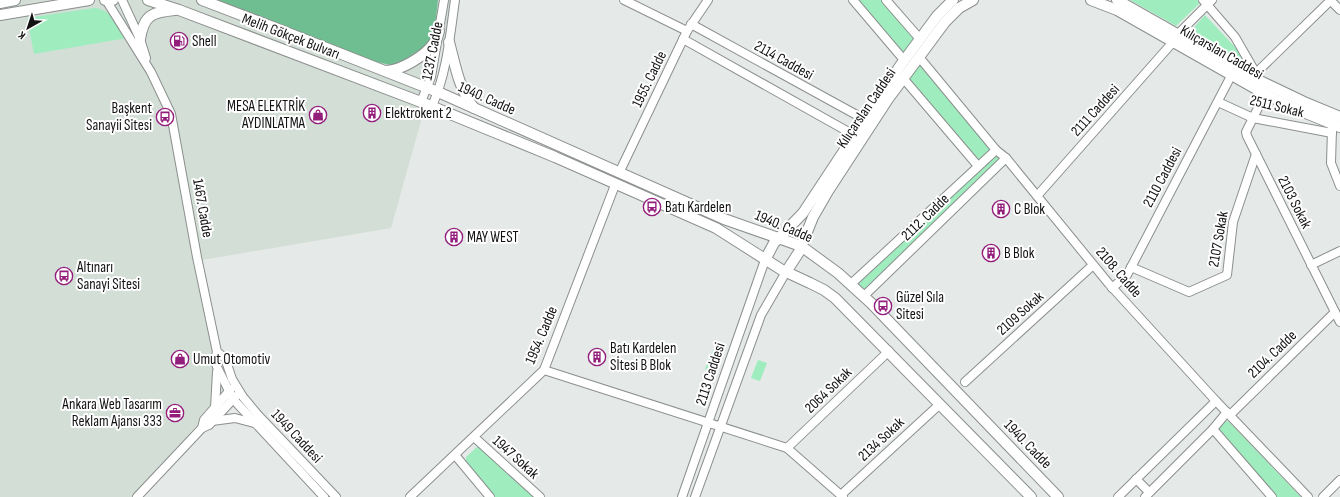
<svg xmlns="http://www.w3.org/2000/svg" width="1340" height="497" viewBox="0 0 1340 497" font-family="'Sofia Sans Condensed',sans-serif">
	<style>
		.built { fill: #d3ded7 }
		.green { fill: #9fedbf }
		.forest { fill: #6fbe91 }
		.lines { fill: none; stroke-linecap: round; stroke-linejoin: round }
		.minor-casing { stroke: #8b8f8d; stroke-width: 10 }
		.major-casing { stroke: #8b8f8d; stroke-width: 12 }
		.minor { stroke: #fff; stroke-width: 8 }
		.major { stroke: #fff; stroke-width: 10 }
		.labels { text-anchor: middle; stroke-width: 4; stroke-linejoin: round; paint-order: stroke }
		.street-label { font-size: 15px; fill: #111211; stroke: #fff }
		.poi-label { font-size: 15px; fill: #111211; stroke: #fff; text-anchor: start }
	</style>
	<rect width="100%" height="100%" fill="#e5e9e7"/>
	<polygon class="built" points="0,0 455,0 391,228 202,260 225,392 135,497 0,497"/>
	<g class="green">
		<polygon points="856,0 881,0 913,38 914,39 904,54"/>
		<polygon points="1130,0 1197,0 1200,3 1176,26"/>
		<path d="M 94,8 C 111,9 118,25 127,38 L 34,54 L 27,18 Z"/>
		<polygon points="1205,15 1236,48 1238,46 1251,68 1189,33"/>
		<polygon points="919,63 1008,161 867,296 851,281 982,156 975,161 906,80"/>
		<polygon points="713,350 721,353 714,372 705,369"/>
		<polygon points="758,360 767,363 760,381 751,378"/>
		<polygon points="1224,420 1229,422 1301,497 1277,497 1218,431 1218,425"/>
		<polygon points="478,446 537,497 495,497 466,462 466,457"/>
	</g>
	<polygon class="forest" points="207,0 438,0 434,35 429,44 395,66 372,61"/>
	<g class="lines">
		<defs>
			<g id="minor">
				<polyline points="106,0 151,72 171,114 197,257 217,352 215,359 217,367 233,399 324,497"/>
				<polyline points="122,0 140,39 146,58"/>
				<polyline points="624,0 687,31"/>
				<polyline points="853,0 904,60"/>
				<polyline points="886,0 920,39"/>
				<polyline points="1203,0 1235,37 1258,77"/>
				<polyline points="1330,0 1340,10"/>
				<polyline points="691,24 864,119"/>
				<polyline points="1178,34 1212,0"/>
				<polyline points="683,39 854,135"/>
				<polyline points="919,57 996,150 1006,158 1109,284 1216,401 1308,497"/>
				<polyline points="1256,73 1330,1"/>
				<polyline points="903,78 978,166"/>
				<polyline points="1265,94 1246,132 1247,136 1340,322"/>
				<polyline points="421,102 431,77 444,0"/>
				<polyline points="1218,102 1253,118 1332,133"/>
				<path d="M 432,106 C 447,73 450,35 455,0"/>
				<polyline points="1332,129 1331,163 1340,186"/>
				<polyline points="619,173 687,31 708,0"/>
				<polyline points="1037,196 1173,42"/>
				<polyline points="1311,265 1340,251"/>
				<polyline points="1131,267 1189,292 1227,275 1233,222 1256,154"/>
				<polyline points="851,284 996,150"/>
				<polyline points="1112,288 1127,275 1231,76"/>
				<polyline points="864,296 1006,158"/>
				<polyline points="217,352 225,358 232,379 243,397 258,415 336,497"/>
				<polyline points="544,370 787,448 843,497"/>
				<polyline points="965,382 1093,265"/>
				<polyline points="215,408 217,372"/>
				<polyline points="1230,415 1335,312"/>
				<polyline points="212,421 235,418 254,423"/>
				<polyline points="202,428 204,420 231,389"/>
				<polyline points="1213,429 1272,497"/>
				<polyline points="474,437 540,497"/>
				<polyline points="787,448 889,351"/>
				<polyline points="455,455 490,497"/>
				<polyline points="1136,479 1149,492"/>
				<polyline points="841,495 940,404"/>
				<polyline points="137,497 202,428 209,425 236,396"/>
				<polyline points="410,497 544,370 615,185"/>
				<polyline points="682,497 765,260"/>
				<polyline points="695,497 761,315 786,272"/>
				<polyline points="1118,497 1216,401"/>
				<polyline points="1145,497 1213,429 1227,412"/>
				<polyline points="1323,497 1340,480"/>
			</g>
			<g id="major">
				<polyline points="105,0 113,0"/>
				<polyline points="148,0 179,10 421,102 555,157 716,228 782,270 810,283 824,290 835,298 1031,497"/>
				<polyline points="202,0 273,27 438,92 724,219 801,246 838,273 871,303 1058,497"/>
				<polyline points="1091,0 1117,10 1265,94 1296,109 1340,127"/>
				<polyline points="1117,0 1260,81 1304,102 1340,117"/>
				<polyline points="0,3 15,0"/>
				<polyline points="0,15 89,0"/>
				<path d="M 140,39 C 144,14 153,12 175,10"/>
				<path d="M 449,42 C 455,64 459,90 474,108"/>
				<path d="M 386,71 C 402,70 425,56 434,43 C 437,40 438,35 439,31"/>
				<polyline points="765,260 774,243 803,213 900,66 937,16 953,0"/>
				<polyline points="786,272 799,252 813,217 828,191 888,99 945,22 959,8 973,0"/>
			</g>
		</defs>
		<use href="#minor" class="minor-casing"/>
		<use href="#major" class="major-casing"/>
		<use href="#minor" class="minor"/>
		<use href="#major" class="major"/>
	</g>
	<defs>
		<symbol id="fuel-ring" viewBox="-11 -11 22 22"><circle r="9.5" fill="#fff" stroke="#931d7b" stroke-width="1.5"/><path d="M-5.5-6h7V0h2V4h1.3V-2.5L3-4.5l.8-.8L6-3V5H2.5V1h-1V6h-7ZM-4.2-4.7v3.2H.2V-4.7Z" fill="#931d7b"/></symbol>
		<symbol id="building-ring" viewBox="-11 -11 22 22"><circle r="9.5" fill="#fff" stroke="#931d7b" stroke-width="1.5"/><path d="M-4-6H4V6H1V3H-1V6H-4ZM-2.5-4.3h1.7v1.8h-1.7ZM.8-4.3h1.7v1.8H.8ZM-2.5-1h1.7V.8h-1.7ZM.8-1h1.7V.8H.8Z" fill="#931d7b"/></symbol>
		<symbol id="shop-ring" viewBox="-11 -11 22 22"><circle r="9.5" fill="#fff" stroke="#931d7b" stroke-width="1.5"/><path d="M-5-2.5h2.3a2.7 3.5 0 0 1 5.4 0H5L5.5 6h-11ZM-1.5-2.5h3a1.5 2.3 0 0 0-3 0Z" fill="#931d7b"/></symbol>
		<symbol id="bus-ring" viewBox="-11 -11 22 22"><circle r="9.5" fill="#fff" stroke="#931d7b" stroke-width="1.5"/><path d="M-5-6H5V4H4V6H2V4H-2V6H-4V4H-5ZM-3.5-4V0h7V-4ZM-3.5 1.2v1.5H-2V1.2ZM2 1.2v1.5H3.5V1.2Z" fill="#931d7b"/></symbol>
		<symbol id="office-ring" viewBox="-11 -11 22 22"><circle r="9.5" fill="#fff" stroke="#931d7b" stroke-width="1.5"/><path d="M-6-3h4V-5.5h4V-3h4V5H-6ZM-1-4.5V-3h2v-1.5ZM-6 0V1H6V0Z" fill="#931d7b"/></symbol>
	</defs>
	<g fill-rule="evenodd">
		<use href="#fuel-ring" x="169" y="31" width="20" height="20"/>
		<use href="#building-ring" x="362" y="103" width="20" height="20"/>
		<use href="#shop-ring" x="308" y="105" width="20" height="20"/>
		<use href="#bus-ring" x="155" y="107" width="20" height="20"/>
		<use href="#bus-ring" x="642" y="197" width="20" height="20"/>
		<use href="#building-ring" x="991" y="199" width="20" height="20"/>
		<use href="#building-ring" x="444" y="227" width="20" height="20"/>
		<use href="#building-ring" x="981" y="243" width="20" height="20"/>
		<use href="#bus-ring" x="54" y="266" width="20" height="20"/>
		<use href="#bus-ring" x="873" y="296" width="20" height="20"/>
		<use href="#building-ring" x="587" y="347" width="20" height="20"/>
		<use href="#shop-ring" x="170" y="349" width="20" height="20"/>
		<use href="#office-ring" x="165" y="403" width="20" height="20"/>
	</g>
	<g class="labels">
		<g class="street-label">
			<text transform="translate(291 36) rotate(21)" y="5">Melih Gökçek Bulvarı</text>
			<text transform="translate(432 51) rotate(-79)" y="5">1237. Cadde</text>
			<text transform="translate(1222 52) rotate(30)" y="5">Kılıçarslan Caddesi</text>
			<text transform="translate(784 60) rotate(29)" y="5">2114 Caddesi</text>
			<text transform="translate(649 79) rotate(-64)" y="5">1955. Cadde</text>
			<text transform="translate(487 98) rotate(24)" y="5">1940. Cadde</text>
			<text transform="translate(1277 106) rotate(14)" y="5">2511 Sokak</text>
			<text transform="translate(866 108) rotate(-56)" y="5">Kılıçarslan Caddesi</text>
			<text transform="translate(1095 110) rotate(-48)" y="5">2111 Caddesi</text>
			<text transform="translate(1162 177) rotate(-62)" y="5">2110 Caddesi</text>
			<text transform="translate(1295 202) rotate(63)" y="5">2103 Sokak</text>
			<text transform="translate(203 208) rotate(80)" y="5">1467. Cadde</text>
			<text transform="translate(925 217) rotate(-44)" y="5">2112. Cadde</text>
			<text transform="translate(784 226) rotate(23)" y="5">1940. Cadde</text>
			<text transform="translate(1218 239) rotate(-80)" y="5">2107 Sokak</text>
			<text transform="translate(1119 272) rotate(49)" y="5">2108. Cadde</text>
			<text transform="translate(1020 313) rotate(-42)" y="5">2109 Sokak</text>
			<text transform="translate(541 335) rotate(-67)" y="5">1954. Cadde</text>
			<text transform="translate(1272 354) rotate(-44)" y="5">2104. Cadde</text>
			<text transform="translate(710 374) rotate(-72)" y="5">2113 Caddesi</text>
			<text transform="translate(828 390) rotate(-44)" y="5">2064 Sokak</text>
			<text transform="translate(297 436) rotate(47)" y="5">1949 Caddesi</text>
			<text transform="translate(881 439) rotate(-43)" y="5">2134 Sokak</text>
			<text transform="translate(1028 444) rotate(46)" y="5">1940. Cadde</text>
			<text transform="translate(516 457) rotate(42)" y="5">1947 Sokak</text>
		</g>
		<g class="poi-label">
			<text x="192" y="46">Shell</text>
			<text x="305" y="111" text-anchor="end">MESA ELEKTRİK<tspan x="305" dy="17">AYDINLATMA</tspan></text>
			<text x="152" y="113" text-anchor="end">Başkent<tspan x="152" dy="17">Sanayii Sitesi</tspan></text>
			<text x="385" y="118">Elektrokent 2</text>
			<text x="665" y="212">Batı Kardelen</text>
			<text x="1014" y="214">C Blok</text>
			<text x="467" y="242">MAY WEST</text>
			<text x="1004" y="258">B Blok</text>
			<text x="77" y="272">Altınarı<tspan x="77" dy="17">Sanayi Sitesi</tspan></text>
			<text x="896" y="302">Güzel Sıla<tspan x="896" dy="17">Sitesi</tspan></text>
			<text x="610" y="353">Batı Kardelen<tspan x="610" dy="17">Sİtesi B Blok</tspan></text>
			<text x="193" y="364">Umut Otomotiv</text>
			<text x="162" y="409" text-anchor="end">Ankara Web Tasarım<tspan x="162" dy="17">Reklam Ajansı 333</tspan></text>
		</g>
	</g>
	<g transform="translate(28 28) rotate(219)" stroke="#ffffff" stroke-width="3" paint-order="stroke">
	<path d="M0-3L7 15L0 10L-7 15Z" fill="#111211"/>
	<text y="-6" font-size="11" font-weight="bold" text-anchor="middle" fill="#111211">K</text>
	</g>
</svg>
